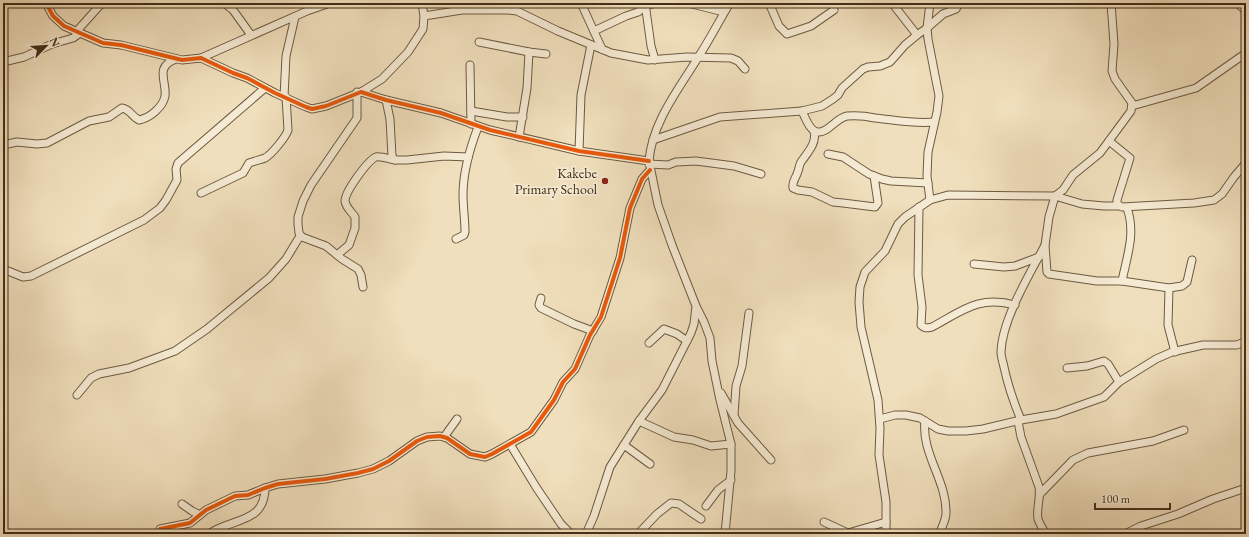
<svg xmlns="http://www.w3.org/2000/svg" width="1249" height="537" viewBox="0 0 1249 537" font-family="'EB Garamond',serif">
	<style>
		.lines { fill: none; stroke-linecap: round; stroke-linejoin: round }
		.minor-casing { stroke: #6d5a41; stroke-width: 9 }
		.minor { stroke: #f5ead3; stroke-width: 7 }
		.cycleway-casing { stroke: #f5ead3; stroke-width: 6 }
		.cycleway { stroke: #e8590c; stroke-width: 4 }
		.poi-dot { fill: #8f2418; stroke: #f5ead3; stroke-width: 1.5 }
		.labels { text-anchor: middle; stroke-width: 3.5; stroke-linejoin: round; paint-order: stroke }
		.poi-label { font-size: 14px; fill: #412e18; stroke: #f5ead3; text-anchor: end }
	</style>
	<rect width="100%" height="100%" fill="#f0dfbc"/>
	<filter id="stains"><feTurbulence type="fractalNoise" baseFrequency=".005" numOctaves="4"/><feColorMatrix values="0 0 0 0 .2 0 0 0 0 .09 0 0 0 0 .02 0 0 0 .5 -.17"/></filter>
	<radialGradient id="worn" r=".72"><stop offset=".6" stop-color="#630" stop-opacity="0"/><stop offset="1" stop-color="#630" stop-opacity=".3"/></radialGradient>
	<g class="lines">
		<defs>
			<g id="minor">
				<polyline points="46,3 53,16 64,26 103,43 121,45 182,60 201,58 233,73 247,78 275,93 306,107 312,109 326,106 361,92 386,100 441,113 490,130 579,151 649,161"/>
				<polyline points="224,3 233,10 251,35"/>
				<polyline points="581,3 602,49"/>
				<polyline points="645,3 651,46 655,60"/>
				<polyline points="688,3 724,12"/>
				<polyline points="769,3 779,26 787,34 811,26 834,10"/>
				<polyline points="892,3 917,35"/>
				<polyline points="1237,3 1246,11"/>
				<polyline points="424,16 462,10 508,10 517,11 558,31 611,53 648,60 687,57 731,58 738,61 745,69"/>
				<polyline points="594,31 626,16 638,12 645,6 656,3"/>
				<polyline points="76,32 102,3"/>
				<polyline points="479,42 529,52 546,54"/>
				<polyline points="201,58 307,11 330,3"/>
				<polyline points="3,62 24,57 52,44 73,38 80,33"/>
				<polyline points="470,65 471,124"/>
				<polyline points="357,92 357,118 311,185 303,201 298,217 298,224 299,233 302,237 326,246 342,259 358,269 361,275 363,287"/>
				<polyline points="361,92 382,79 408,52 423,29 424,16 422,3"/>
				<polyline points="284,97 286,56 295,17"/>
				<polyline points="386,100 390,119 392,156 395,160 407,160 444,156 468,157"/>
				<polyline points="1132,106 1196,88 1246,53"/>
				<polyline points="471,111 507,117 523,117"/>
				<path d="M 802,111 C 805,117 810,132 818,132 C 828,133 836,118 847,116 C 857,115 866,116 875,118 C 895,120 914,124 934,122"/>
				<path d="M 814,131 C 817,143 808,152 801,162 C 799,165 799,170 797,174 C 795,179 792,182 793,188 L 798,190 L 812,192 L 833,202 L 843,203 L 875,207 L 878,203 L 874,176"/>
				<polyline points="519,137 527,88 529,52"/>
				<polyline points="653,140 720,117 802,111 822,106 833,99 838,95 842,88 863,69 868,67 880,66 890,62 905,45 917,35 927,28 943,14 956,9 959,3"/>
				<polyline points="1109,141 1130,158 1117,200 1117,204 1122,207 1194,203 1214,200 1222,194 1234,177 1246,163"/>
				<path d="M 3,145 L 17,142 L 37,144 L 47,143 L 89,121 L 109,117 L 122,108 C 130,109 132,117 139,120 C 150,118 163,107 165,96 C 167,81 154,67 176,59"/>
				<polyline points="579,151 581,95 591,45"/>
				<polyline points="828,154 843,157 869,174 882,179 891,181 928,183"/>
				<polyline points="649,164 668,165 676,162 696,161 734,166 761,174"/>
				<path d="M 201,193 L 243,173 L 249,163 C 254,161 260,160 265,158 C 271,155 286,137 288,130 L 286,97"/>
				<polyline points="1055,196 1049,217 1045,245 1047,272 1049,274 1097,281 1122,281 1169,288 1182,286 1187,282 1192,260"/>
				<polyline points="1055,196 1063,190 1073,175 1100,153 1131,111 1132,103 1115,79 1112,71 1114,44 1111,3"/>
				<polyline points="930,200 927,176 928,152 937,112 939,96 928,39 927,28 930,3"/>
				<path d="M 919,207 L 918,275 L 922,307 L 921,325 C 925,329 927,328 932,327 C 962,311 979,295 1015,305"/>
				<path d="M 456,239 L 464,235 L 465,232 C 465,220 463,207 463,195 C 463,172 470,148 478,127"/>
				<path d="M 337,255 L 349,245 L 355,228 L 355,217 C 351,211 346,208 345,201 C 345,192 367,161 376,157 C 381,156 389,159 395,160"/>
				<polyline points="974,264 1004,267 1015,266 1039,257"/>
				<polyline points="3,269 23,277 31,276 144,220 160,208 166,200 177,180 176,169 178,163 265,88"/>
				<path d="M 1122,281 C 1127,256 1136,233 1127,208"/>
				<polyline points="1169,288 1168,325 1175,352"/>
				<polyline points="541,298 539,305 541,308 574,324 593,331"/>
				<polyline points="697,308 704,322 710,338 712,361 720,400 731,444 731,471 725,534"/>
				<polyline points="649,343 664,329 677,334 687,341"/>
				<polyline points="1067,368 1087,366 1104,361 1108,364 1119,382"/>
				<polyline points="721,393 738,423 771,460"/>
				<polyline points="77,395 91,378 99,374 129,368 175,351 207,329 269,278 286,259 300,236"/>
				<polyline points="734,415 736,386 742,366 749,313"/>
				<polyline points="880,419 895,415 906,415 920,418 938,429 948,431 966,431 983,429 1021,420 1056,414 1104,397 1119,382 1156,359 1172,352 1203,345 1237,345 1246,341"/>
				<path d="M 1021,420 C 1014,403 1008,386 1004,367 C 1003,362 1001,357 1001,352 C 1002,319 1030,274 1045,245"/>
				<polyline points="639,421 674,437 693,440 711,446 731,444"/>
				<path d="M 925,421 C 921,453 947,481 946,513 C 946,521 941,527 940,534"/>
				<path d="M 1018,421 L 1021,437 L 1039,487 C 1041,498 1036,509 1038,519 C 1040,525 1043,529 1046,534"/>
				<polyline points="444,437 457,419"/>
				<polyline points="510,444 536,487 561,524 571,534"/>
				<polyline points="624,445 650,464"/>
				<polyline points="1040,494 1073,460 1088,453 1153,441 1184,430"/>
				<polyline points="182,504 192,511 200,515"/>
				<polyline points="706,506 718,490 731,480"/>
				<polyline points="824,522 848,533 886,522"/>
				<polyline points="160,529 190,523 206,510 235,496 248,495 265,488 278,484 325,479 358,473 373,469 389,461 417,441 427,437 440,436 447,438 470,454 485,457 492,454 531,432 554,400 563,382 575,369 590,335 601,317 620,258 630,208 642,179 650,170"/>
				<path d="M 209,534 C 231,518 265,524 265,488"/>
				<path d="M 586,534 L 594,516 L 610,467 L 639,421 L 662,390 L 691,333 L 694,324 L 696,306 L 672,245 L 658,205 L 649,161 C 652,122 679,89 699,56 C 710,39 719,21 730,3"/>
				<polyline points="638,534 657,514 671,503 679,504 701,519"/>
				<polyline points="886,534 886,502 879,455 880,428 878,400 861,327 859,302 860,287 865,272 885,251 898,224 905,217 930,200 948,195 1055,196 1082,204 1104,206 1119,206"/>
				<polyline points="1125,534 1141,526 1178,514 1213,499 1246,488"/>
			</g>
		</defs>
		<use href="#minor" class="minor-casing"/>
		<use href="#minor" class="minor"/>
		<defs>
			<g id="cycleway">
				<polyline points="46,3 53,16 64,26 103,43 121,45 182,60 201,58 233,73 247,78 275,93 306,107 312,109 326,106 361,92 386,100 441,113 490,130 579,151 649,161"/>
				<polyline points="160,529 190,523 206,510 235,496 248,495 265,488 278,484 325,479 358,473 373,469 389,461 417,441 427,437 440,436 447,438 470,454 485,457 492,454 531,432 554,400 563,382 575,369 590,335 601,317 620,258 630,208 642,179 650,170"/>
			</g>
		</defs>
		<use href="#cycleway" class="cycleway-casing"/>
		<use href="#cycleway" class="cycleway"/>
	</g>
	<circle class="poi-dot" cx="605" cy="181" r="4"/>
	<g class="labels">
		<g class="poi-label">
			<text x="597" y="178">Kakebe<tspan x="597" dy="16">Primary School</tspan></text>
		</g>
	</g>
	<rect width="1249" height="537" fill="none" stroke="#f0dfbc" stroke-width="16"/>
	<rect x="4" y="4" width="1241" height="529" fill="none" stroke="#412e18" stroke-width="2"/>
	<rect x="8" y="8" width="1233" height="521" fill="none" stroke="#412e18"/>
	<g transform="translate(46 46) rotate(65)" stroke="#f5ead3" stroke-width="3" paint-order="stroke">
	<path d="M0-3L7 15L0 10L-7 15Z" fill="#412e18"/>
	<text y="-6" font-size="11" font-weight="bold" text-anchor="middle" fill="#412e18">N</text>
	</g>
	<path d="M1095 503v6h75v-6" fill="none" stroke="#412e18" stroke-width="2"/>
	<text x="1101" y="503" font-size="12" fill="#412e18" stroke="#f5ead3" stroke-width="3" paint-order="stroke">100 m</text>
	<rect width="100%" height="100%" filter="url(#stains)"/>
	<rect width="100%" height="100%" fill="url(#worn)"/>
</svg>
